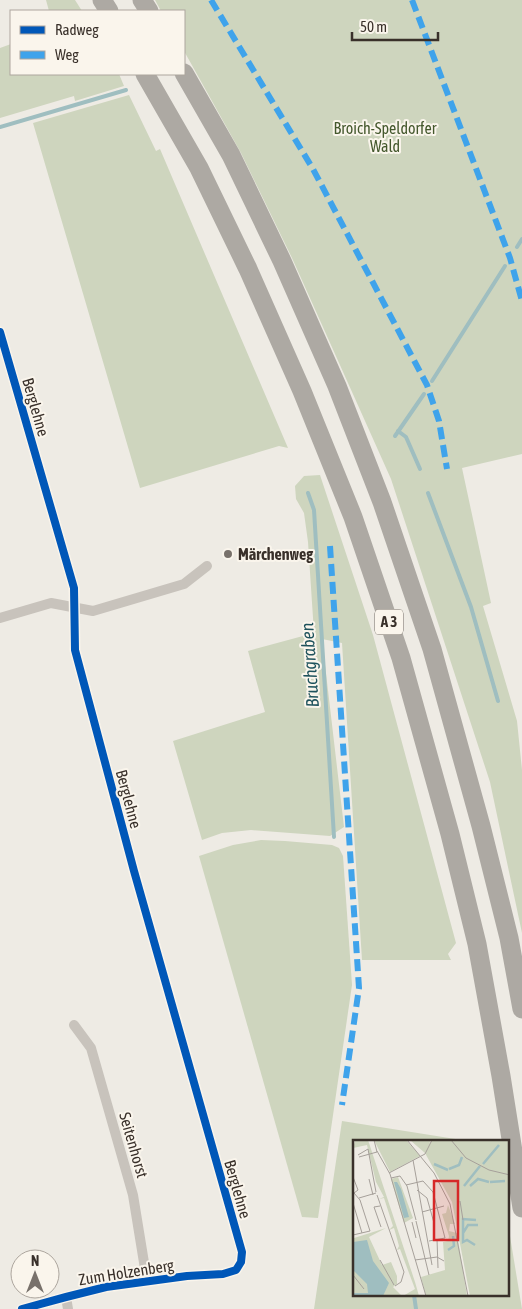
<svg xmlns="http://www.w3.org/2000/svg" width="522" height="1309" viewBox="0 0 522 1309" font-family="'Asap Condensed',sans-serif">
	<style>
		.green { fill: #ced5be }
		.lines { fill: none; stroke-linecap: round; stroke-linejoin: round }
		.stream { stroke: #9fbec0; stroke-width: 4 }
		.street { stroke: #c8c3bc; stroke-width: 10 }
		.highway { stroke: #ada9a3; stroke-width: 19 }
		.quiet { stroke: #3fa3eb; stroke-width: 6; stroke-dasharray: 12 6; stroke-linecap: butt }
		.cycleway-casing { stroke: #faf5ec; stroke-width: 11 }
		.cycleway { stroke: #0057b8; stroke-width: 8 }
		.poi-dot { fill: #78716b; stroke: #faf5ec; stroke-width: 2 }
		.labels { text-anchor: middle; stroke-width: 4; stroke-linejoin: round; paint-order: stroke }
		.shield { fill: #faf5ec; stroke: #736b64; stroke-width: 1 }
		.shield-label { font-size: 15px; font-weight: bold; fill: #39302a }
		.park-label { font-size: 16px; fill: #44582d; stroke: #faf5ec }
		.street-label { font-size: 16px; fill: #39302a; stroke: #faf5ec }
		.poi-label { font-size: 16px; font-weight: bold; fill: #39302a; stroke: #faf5ec; text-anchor: start }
		.water-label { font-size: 18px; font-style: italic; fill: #1e525c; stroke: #faf5ec }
		.inset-river { fill: none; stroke: #9fbec0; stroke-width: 2.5 }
		.inset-road { fill: none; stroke: #a6a09a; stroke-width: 1 }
		.view { fill: #d62828; fill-opacity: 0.15; stroke: #d62828; stroke-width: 2.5 }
		.inset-edge { fill: none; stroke: #39302a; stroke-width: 2.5 }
	</style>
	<rect width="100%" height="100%" fill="#eeebe4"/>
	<g class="green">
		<polygon points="46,0 75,0 82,11 49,11"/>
		<polygon points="155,0 522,0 522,454 462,468 491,603 483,606 517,721 522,770 522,933 490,782 391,479 292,258 241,153 184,51 184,11 161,11"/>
		<polygon points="11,44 11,74 119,74 124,86 75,101 74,96 0,118 0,48"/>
		<polygon points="129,95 156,151 160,149 288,448 279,446 140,488 33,123"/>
		<polygon points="320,475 373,635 456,943 448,954 451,960 362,960 342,643 322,639 344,827 330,836 251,830 222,833 202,840 173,741 265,712 248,651 314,633 308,542 304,513 296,499 295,486 304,476"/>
		<polygon points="261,840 285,841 332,845 339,848 343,856 352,985 318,1218 302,1217 199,856 233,845"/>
		<polygon points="342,1121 468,1141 354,1142 354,1295 508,1295 508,1224 522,1309 314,1309"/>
	</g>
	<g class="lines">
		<g class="stream">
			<polyline points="0,127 126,90"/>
			<polyline points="517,247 522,239"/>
			<polyline points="432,381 505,266"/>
			<polyline points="398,431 406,437 420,469"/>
			<polyline points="395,436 424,394"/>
			<polyline points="308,493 314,510 334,837"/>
			<polyline points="428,493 471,607 498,701"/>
			<polyline points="414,1295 416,1309"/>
		</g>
		<g class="street">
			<polyline points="0,332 74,588 75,650 134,871 242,1252 241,1262 236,1270 223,1274 187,1276 106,1287 66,1297 22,1309"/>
			<polyline points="0,618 51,603 93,611 184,584 207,566"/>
			<polyline points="74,1025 91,1048 133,1195 147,1281"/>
			<polyline points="66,1297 68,1309"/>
		</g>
		<g class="highway">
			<polyline points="102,0 109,11"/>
			<polyline points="142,0 149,11"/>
			<polyline points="184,73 231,155 282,261 337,386 382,502 432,649 481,826 509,938 522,1009"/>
			<polyline points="145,74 199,168 248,269 302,391 353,517 401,658 450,834 477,944 501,1076 522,1208"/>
		</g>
		<g class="quiet">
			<polyline points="211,0 313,169 427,385 439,421 447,469"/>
			<polyline points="412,0 510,258 522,301"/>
			<polyline points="330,546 359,988 342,1105"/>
		</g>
		<defs>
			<polyline id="cycleway" points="0,332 74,588 75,650 134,871 242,1252 241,1262 236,1270 223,1274 187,1276 106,1287 66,1297 22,1309"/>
		</defs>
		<use href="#cycleway" class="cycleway-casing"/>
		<use href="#cycleway" class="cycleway"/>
	</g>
	<circle class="poi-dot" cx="228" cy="554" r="5"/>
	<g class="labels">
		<rect class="shield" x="375" y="609.5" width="28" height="25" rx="4"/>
		<g class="shield-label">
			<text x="389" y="627">A 3</text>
		</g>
		<g class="park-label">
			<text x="385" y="134">Broich-Speldorfer<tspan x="385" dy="18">Wald</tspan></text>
		</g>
		<g class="street-label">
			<text transform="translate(36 407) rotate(74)" y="6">Berglehne</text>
			<text transform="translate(129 799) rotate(75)" y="6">Berglehne</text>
			<text transform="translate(134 1145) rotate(74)" y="6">Seitenhorst</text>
			<text transform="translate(238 1189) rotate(74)" y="6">Berglehne</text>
			<text transform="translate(126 1272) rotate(-9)" y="6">Zum Holzenberg</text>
		</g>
		<g class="poi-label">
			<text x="238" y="560">Märchenweg</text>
		</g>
		<g class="water-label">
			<text transform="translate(310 665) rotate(-94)" y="6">Bruchgraben</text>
		</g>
	</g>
	<g transform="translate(353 1140)">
		<rect width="156" height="156" fill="#eeebe4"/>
		<path d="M 15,0 L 62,142 L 66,156 L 50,156 L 62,149 L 47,109 L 44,110 L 46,106 L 41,88 L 36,90 L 40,86 L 31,58 L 26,59 L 31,57 L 23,42 L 14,5 L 0,8 L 2,1 ZM 21,0 L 53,0 L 67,16 L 37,32 ZM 57,0 L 78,0 L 76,4 L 79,0 L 156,0 L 156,156 L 117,156 L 99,62 L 72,13 ZM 45,37 L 60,78 L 51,83 L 38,39 ZM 95,65 L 102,84 L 97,84 L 96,91 L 104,93 L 114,156 L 73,156 L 68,137 L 92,130 L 90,102 L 95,101 L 96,96 L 89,74 L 93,73 ZM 33,88 L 16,97 L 29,125 L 38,122 L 44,136 L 44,144 L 40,147 L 49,156 L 0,156 L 1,98 Z" fill="#ced5be"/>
		<path d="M 41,42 L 44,42 L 48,49 L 56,77 L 51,78 ZM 14,100 L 20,121 L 36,143 L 30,156 L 0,156 L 0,153 L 15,153 L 14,144 L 0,130 L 0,102 Z" fill="#9fbec0"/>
		<path class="inset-river" d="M 81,24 L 95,30M 130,24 L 146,5M 96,29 L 106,25 L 109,17M 137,42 L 152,41M 111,46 L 127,26M 117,46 L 125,39 L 136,42M 110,93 L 115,85 L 125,85M 122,105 L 114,100 L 110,102 L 110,79 L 123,80M 95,110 L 101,106 L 100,96"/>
		<path class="inset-road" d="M 54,0 L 81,33 L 97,64 L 115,156M 98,0 L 113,18 L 136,30 L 157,35M 24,11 L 37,34 L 73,156M 5,15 L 15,9 L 23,52M 6,17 L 24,12 L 21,0M 60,20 L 79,125M 36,33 L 72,14 L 79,0M 0,37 L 5,50 L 1,53M 38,38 L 47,36 L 54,46 L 63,80M 16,39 L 20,55M 53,45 L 70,41 L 80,52 L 92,98 L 76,101M 64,50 L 74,58 L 81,83M 24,55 L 51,132 L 48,142 L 42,146M 6,58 L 23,53M 107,61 L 110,80M 0,63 L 9,93M 27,66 L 21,67 L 28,87M 69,72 L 91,66M 63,81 L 76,135M 59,82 L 63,98M 0,95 L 17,91 L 7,60 L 1,53M 84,99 L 85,128M 27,120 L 41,145M 62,120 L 84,117 L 91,121M 0,135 L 11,149"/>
		<path class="view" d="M 81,41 L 105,41 L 105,100 L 81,100 Z"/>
		<rect width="156" height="156" class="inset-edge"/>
	</g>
	<rect x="10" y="10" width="175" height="65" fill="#faf5ec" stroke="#ada69e"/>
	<rect x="20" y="26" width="25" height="8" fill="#0057b8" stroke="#ada69e"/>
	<text x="55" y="35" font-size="15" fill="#39302a">Radweg</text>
	<rect x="20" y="51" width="25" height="8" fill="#3fa3eb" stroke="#ada69e"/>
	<text x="55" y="60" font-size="15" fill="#39302a">Weg</text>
	<g transform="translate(35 1274)"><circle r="24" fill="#faf5ec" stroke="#ada69e"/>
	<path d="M0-4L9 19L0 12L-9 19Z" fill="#78716b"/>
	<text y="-8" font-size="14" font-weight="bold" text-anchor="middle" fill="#39302a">N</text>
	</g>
	<path d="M352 32v8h86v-8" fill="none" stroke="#39302a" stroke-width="2.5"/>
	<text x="360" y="32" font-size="15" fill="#39302a" stroke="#faf5ec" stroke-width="4" paint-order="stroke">50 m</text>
</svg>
